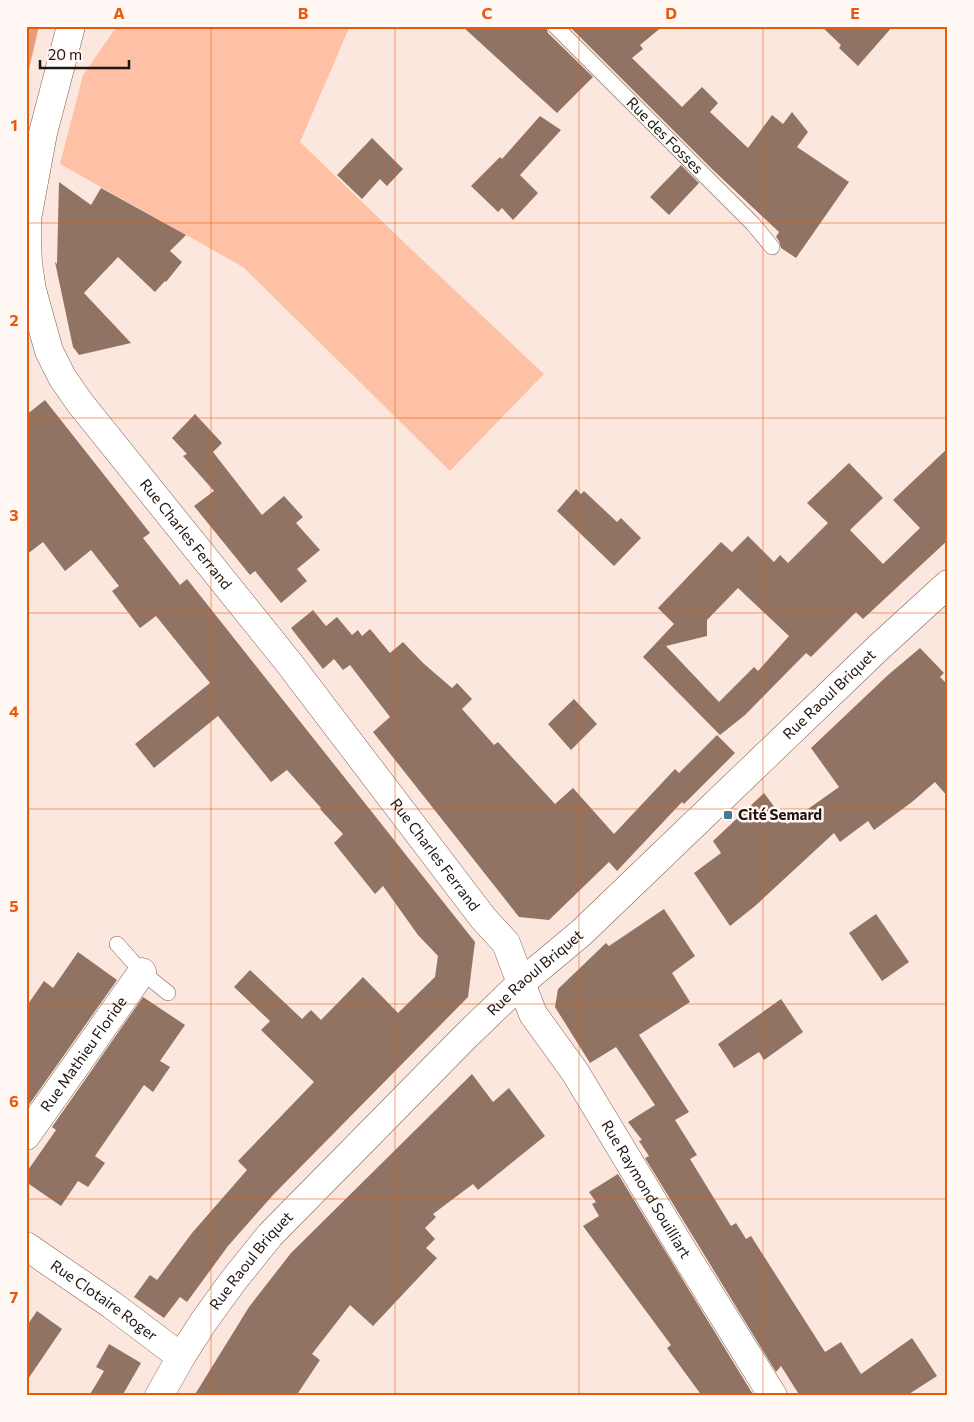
<svg xmlns="http://www.w3.org/2000/svg" width="974" height="1422" viewBox="0 0 974 1422" font-family="Commissioner,sans-serif">
	<style>
		.green { fill: #fec1a5 }
		.forest { fill: #e99e79 }
		.building { fill: #917364; fill-rule: evenodd }
		.lines { fill: none; stroke-linecap: round; stroke-linejoin: round }
		.service-casing { stroke: #7f6154; stroke-width: 16 }
		.minor-casing { stroke: #7f6154; stroke-width: 29 }
		.tertiary-casing { stroke: #7f6154; stroke-width: 29 }
		.service { stroke: #fff; stroke-width: 15 }
		.minor { stroke: #fff; stroke-width: 28 }
		.tertiary { stroke: #fff; stroke-width: 28 }
		.grid { fill: none; stroke: #e8590c; stroke-width: 1; stroke-opacity: 0.55 }
		.poi-dot { fill: #407c94; stroke: #fff8f4; stroke-width: 2 }
		.labels { text-anchor: middle; stroke-width: 5; stroke-linejoin: round; paint-order: stroke }
		.street-label { font-size: 15px; fill: #20150f; stroke: #fff8f4 }
		.poi-label { font-size: 15px; font-weight: bold; fill: #20150f; stroke: #fff8f4; text-anchor: start }
		.neatline { fill: none; stroke: #e8590c; stroke-width: 2 }
		.grid-label { font-size: 16px; text-anchor: middle; font-weight: bold; fill: #e8590c }
	</style>
	<rect width="100%" height="100%" fill="#fce7de"/>
	<polygon class="green" points="117,26 350,26 300,142 413,251 544,374 450,471 243,267 60,164 83,75"/>
	<polygon class="forest" points="26,26 39,26 26,82"/>
	<g class="building">
		<polygon points="462,26 546,26 548,33 593,77 557,113"/>
		<polygon points="569,26 663,26 640,45 643,49 632,58 682,107 702,87 718,103 710,112 748,148 772,115 783,124 792,112 808,132 797,147 849,182 796,258 781,248 779,241 776,237 779,232 712,169"/>
		<polygon points="821,26 893,26 858,66 839,48 841,45"/>
		<polygon points="540,116 561,130 520,175 538,193 513,220 502,208 498,212 471,186 500,157 502,159"/>
		<polygon points="372,138 403,169 387,186 380,179 362,199 337,175"/>
		<polygon points="681,165 699,183 669,215 650,197"/>
		<polygon points="59,182 91,205 101,188 186,235 170,251 182,262 166,282 165,281 155,292 118,257 84,293 131,343 79,355 73,347 55,262 57,264"/>
		<polygon points="45,400 150,533 143,538 180,585 187,579 475,942 468,997 273,1195 228,1246 187,1302 180,1297 164,1318 134,1297 150,1275 157,1280 192,1233 247,1170 238,1161 314,1082 261,1030 270,1021 234,987 250,970 302,1019 311,1010 321,1020 363,977 398,1013 435,977 438,956 418,935 383,886 375,894 334,843 343,834 320,809 321,808 287,770 271,782 218,716 154,768 135,744 210,683 156,616 140,628 112,591 119,586 91,550 65,571 43,542 26,555 26,415"/>
		<polygon points="195,414 222,443 213,452 262,515 284,496 303,517 296,523 320,550 297,569 307,581 281,603 255,571 250,575 194,506 214,491 183,456 187,454 172,438"/>
		<path d="M 948,448 L 948,540 L 863,619 L 856,612 L 811,657 L 806,653 L 745,715 L 720,735 L 643,657 L 674,624 L 658,608 L 721,542 L 732,552 L 748,536 L 774,562 L 780,555 L 788,563 L 828,523 L 807,503 L 849,463 L 883,498 L 850,530 L 883,564 L 920,528 L 893,500 ZM 738,588 L 789,636 L 758,671 L 754,667 L 719,702 L 666,646 L 707,636 L 707,620 Z"/>
		<polygon points="576,489 581,494 584,491 617,522 621,518 641,538 614,566 557,511"/>
		<polygon points="313,610 326,626 337,617 352,635 358,630 362,636 370,629 390,653 403,642 423,663 452,688 457,683 472,699 462,709 494,745 498,742 555,804 573,788 614,834 675,769 679,773 717,735 735,753 684,804 682,802 617,871 609,862 549,920 519,917 373,732 390,717 350,665 343,670 334,659 323,669 291,628"/>
		<polygon points="920,648 944,673 940,677 948,685 948,797 935,782 912,802 874,830 868,821 840,842 834,833 755,906 730,926 694,873 721,853 713,841 764,793 787,824 839,787 811,748 888,675"/>
		<polygon points="574,699 597,724 571,750 548,724"/>
		<polygon points="664,909 695,956 672,973 690,1002 639,1035 689,1112 675,1120 697,1155 690,1159 731,1226 736,1223 746,1239 751,1236 825,1352 841,1342 861,1374 912,1338 937,1376 906,1396 800,1396 781,1366 776,1372 645,1158 649,1156 639,1141 642,1140 628,1122 655,1105 616,1047 590,1063 555,1007 558,989 606,943 609,946"/>
		<polygon points="876,914 909,962 882,981 849,933"/>
		<polygon points="78,952 117,980 26,1109 26,1007 44,981 53,988"/>
		<polygon points="143,997 185,1025 160,1061 170,1067 153,1092 144,1085 95,1156 105,1163 88,1187 78,1181 61,1206 26,1182 26,1173 56,1130 52,1127"/>
		<polygon points="781,999 803,1032 764,1060 759,1052 734,1068 718,1044"/>
		<polygon points="472,1074 493,1102 509,1088 545,1136 478,1190 473,1184 433,1214 436,1217 425,1228 435,1239 426,1248 437,1258 373,1326 350,1305 312,1354 320,1360 296,1396 194,1396 249,1307 291,1253"/>
		<polygon points="618,1174 670,1259 754,1396 702,1396 667,1348 671,1345 583,1226 599,1216 592,1204 596,1202 589,1192"/>
		<polygon points="37,1311 62,1329 26,1382 26,1327"/>
		<polygon points="109,1344 141,1363 122,1396 89,1396 104,1371 96,1367"/>
	</g>
	<g class="lines">
		<defs>
			<g id="service">
				<path id="s1" d="M 555,26 L 753,224 L 772,247"/>
				<polyline points="117,944 142,972 168,993"/>
			</g>
			<g id="minor">
				<path id="s2" d="M 521,983 L 533,1014 L 575,1072 L 683,1251 L 773,1396"/>
				<path id="s3" d="M 26,1136 L 142,972"/>
				<path id="s4" d="M 26,1246 L 112,1305 L 181,1357"/>
			</g>
			<g id="tertiary">
				<path id="s5" d="M 71,26 L 43,133 L 27,219 L 27,240 L 28,264 L 32,290 L 49,351 L 62,377 L 80,403 L 289,663 L 483,918 L 506,943 L 521,983"/>
				<path id="s6" d="M 159,1396 L 181,1357 L 204,1321 L 233,1281 L 270,1235 L 466,1036 L 521,983 L 581,933 L 878,648 L 948,584"/>
			</g>
		</defs>
		<use href="#service" class="service-casing"/>
		<use href="#minor" class="minor-casing"/>
		<use href="#tertiary" class="tertiary-casing"/>
		<use href="#service" class="service"/>
		<use href="#minor" class="minor"/>
		<use href="#tertiary" class="tertiary"/>
	</g>
	<path class="grid" d="M 211,26 L 211,1396M 395,26 L 395,1396M 579,26 L 579,1396M 763,26 L 763,1396M 26,223 L 948,223M 26,418 L 948,418M 26,613 L 948,613M 26,809 L 948,809M 26,1004 L 948,1004M 26,1199 L 948,1199"/>
	<rect class="poi-dot" x="723" y="810" width="10" height="10" rx="2.5"/>
	<g class="labels">
		<g class="street-label">
			<text dy="5" stroke="none"><textPath href="#s1" startOffset="155">Rue des Fosses</textPath></text>
			<text dy="5" stroke="none"><textPath href="#s5" startOffset="562">Rue Charles Ferrand</textPath></text>
			<text dy="5" stroke="none"><textPath href="#s6" startOffset="974">Rue Raoul Briquet</textPath></text>
			<text dy="5" stroke="none"><textPath href="#s5" startOffset="968">Rue Charles Ferrand</textPath></text>
			<text dy="5" stroke="none"><textPath href="#s6" startOffset="569">Rue Raoul Briquet</textPath></text>
			<text dy="5" stroke="none"><textPath href="#s3" startOffset="100">Rue Mathieu Floride</textPath></text>
			<text dy="5" stroke="none"><textPath href="#s2" startOffset="242">Rue Raymond Souilliart</textPath></text>
			<text dy="5" stroke="none"><textPath href="#s6" startOffset="164">Rue Raoul Briquet</textPath></text>
			<text dy="5" stroke="none"><textPath href="#s4" startOffset="95">Rue Clotaire Roger</textPath></text>
		</g>
		<g class="poi-label">
			<text x="738" y="820">Cité Semard</text>
		</g>
	</g>
	<rect width="974" height="1422" fill="none" stroke="#fff8f4" stroke-width="55"/>
	<path d="M40 60v8h89v-8" fill="none" stroke="#20150f" stroke-width="2.5"/>
	<text x="48" y="60" font-size="15" fill="#20150f" stroke="#fff8f4" stroke-width="4" paint-order="stroke">20 m</text>
	<rect x="28" y="28" width="918" height="1366" class="neatline"/>
	<g class="grid-label">
		<text x="119" y="19">A</text>
		<text x="303" y="19">B</text>
		<text x="487" y="19">C</text>
		<text x="671" y="19">D</text>
		<text x="855" y="19">E</text>
		<text x="14" y="131">1</text>
		<text x="14" y="326">2</text>
		<text x="14" y="521">3</text>
		<text x="14" y="717">4</text>
		<text x="14" y="912">5</text>
		<text x="14" y="1107">6</text>
		<text x="14" y="1303">7</text>
	</g>
</svg>
